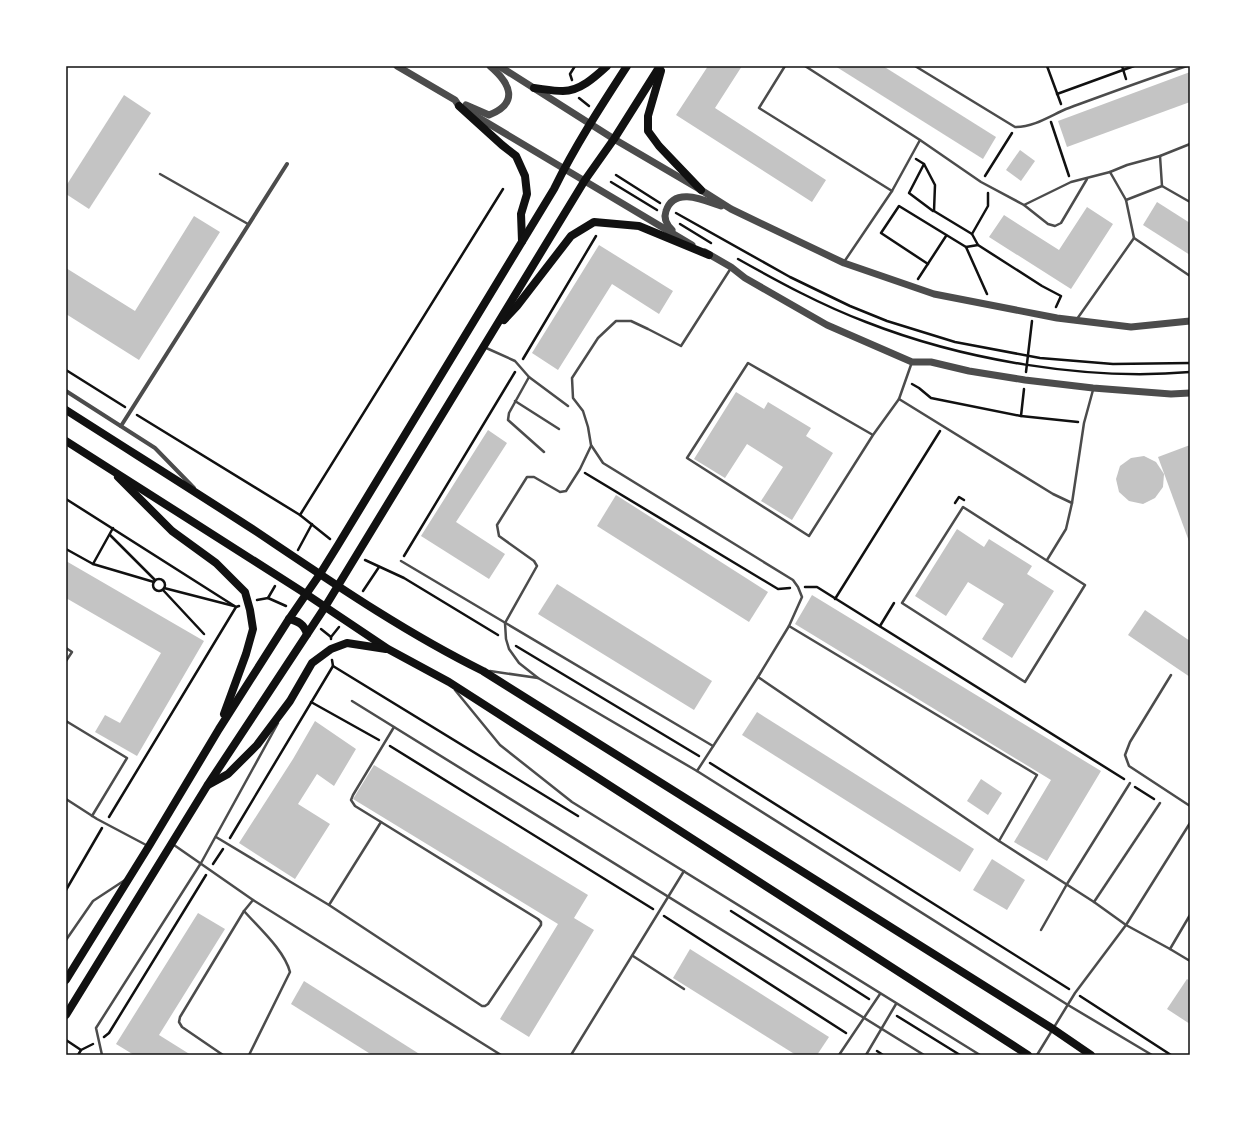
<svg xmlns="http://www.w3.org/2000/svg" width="1256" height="1121" viewBox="0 0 1256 1121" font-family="Rubik,sans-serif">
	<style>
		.building { fill: #c4c4c4 }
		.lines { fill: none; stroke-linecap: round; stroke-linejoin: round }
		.path { stroke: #111; stroke-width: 2.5 }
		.service { stroke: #4c4c4c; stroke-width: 2.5 }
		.minor { stroke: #4c4c4c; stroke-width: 4 }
		.tertiary { stroke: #4c4c4c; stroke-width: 7 }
		.secondary { stroke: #111; stroke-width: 8 }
		.neatline { fill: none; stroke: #111; stroke-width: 1.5 }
	</style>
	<rect width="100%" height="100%" fill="#fff"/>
	<g class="building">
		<polygon points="708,66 742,66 715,108 826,180 812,202 676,115"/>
		<polygon points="835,66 883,66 996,137 983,159"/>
		<polygon points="1190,72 1190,102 1067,147 1058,121"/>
		<polygon points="124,95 151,113 89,209 66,194 66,186"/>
		<polygon points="1020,150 1035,161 1021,181 1006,170"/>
		<polygon points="1157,202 1190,223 1190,255 1143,225"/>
		<polygon points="1087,207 1113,224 1071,289 989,237 1004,215 1059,250"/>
		<polygon points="194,216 220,232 139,360 66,314 66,268 135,311"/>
		<polygon points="599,245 673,291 659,314 612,284 558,370 532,353"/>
		<polygon points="736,392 764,409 768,402 811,428 806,436 833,453 792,520 761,501 783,467 747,444 725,478 694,459"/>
		<polygon points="488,430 507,443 456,522 505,554 489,579 421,536"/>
		<polygon points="1190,445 1190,544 1158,457"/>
		<polygon points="1144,456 1156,462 1164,474 1163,487 1155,498 1143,504 1129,501 1119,492 1116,479 1120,466 1131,458"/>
		<polygon points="616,495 768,592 749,622 597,526"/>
		<polygon points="957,529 984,547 989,539 1032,566 1027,574 1054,591 1012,658 982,639 1004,604 968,582 946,616 915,596"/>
		<polygon points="66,561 204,641 137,756 95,732 105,715 120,723 161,653 66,598"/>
		<polygon points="557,584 712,681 694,710 538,614"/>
		<polygon points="812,595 1101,771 1047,861 1014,842 1051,780 795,624"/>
		<polygon points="1145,610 1190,641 1190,677 1128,635"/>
		<polygon points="757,712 974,849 960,872 742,735"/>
		<polygon points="315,721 356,749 334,786 317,774 298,804 330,824 295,879 239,843 293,759"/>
		<polygon points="374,765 588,895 574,918 594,930 529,1037 500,1019 558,924 353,799"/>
		<polygon points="981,779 1002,793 988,815 967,801"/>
		<polygon points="992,859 1025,880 1007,910 973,890"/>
		<polygon points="198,913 225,929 159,1035 191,1055 134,1055 116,1044"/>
		<polygon points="690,949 829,1037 817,1055 796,1055 673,978"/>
		<polygon points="1187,979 1190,981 1190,1024 1167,1009"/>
		<polygon points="304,981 421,1055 372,1055 291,1004"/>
	</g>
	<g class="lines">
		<g class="path">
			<polyline points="1047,66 1061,104"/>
			<polyline points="1122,66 1126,79"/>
			<polyline points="572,80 570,74 575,66"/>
			<polyline points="1057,94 1134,66"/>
			<polyline points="579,98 589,106"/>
			<polyline points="1051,122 1069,176"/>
			<polyline points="916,159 924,164 935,185 934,211 972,234 978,245 1042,286 1061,296 1056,307"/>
			<polyline points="924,164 909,193 933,211"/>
			<polyline points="616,175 660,203"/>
			<polyline points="985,176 1012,133"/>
			<polyline points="611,182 657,210"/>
			<polyline points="676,213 790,277 850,306 887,321 955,342 1040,358 1113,364 1190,363"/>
			<polyline points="680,224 711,243"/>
			<polyline points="972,234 988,206 988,193"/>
			<polyline points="966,247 987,294"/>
			<path d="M 738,259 C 779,282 821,305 866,322 C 963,360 1086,381 1190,372"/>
			<polyline points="928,264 881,233 899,206 966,247 978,245"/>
			<polyline points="918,279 946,236"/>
			<polyline points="523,359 596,236"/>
			<polyline points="66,370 125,407"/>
			<polyline points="1026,372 1032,321"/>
			<polyline points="912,384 919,388 931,398 1021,416 1078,422"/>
			<polyline points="137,415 300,515 330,539"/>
			<polyline points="1021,416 1024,389"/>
			<polyline points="585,473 778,589 790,588"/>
			<polyline points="66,499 236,607"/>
			<polyline points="955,503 959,497 964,500"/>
			<polyline points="300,515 503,189"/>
			<polyline points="110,535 155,580"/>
			<polyline points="66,549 93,564 154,582"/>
			<polyline points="298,550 312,524"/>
			<polyline points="404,556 515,372"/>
			<polyline points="365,560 404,578 498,635"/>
			<polyline points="93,564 113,528"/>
			<circle cx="159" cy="585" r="6"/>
			<polyline points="805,587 817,587 1124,779"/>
			<polyline points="164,588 234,606"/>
			<polyline points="163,590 204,634"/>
			<polyline points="363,591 379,567"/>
			<polyline points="268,598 275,586"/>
			<polyline points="835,599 940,431"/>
			<polyline points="257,600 268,598 286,606"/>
			<polyline points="880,626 894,603"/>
			<polyline points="321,629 331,637 331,639"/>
			<polyline points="331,637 339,627"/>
			<polyline points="516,646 699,756"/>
			<polyline points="332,660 333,666 578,816"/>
			<polyline points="311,702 379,740"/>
			<polyline points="390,746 653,909"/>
			<polyline points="710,763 1069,989"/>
			<polyline points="1135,787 1154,799"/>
			<polyline points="109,817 236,607 239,606"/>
			<polyline points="230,838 333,666"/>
			<polyline points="213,864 223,849"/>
			<polyline points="66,890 102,828"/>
			<polyline points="731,911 869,999"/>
			<polyline points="664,916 846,1033"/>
			<polyline points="1080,996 1171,1055"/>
			<polyline points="897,1016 960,1055"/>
			<polyline points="104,1037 109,1033 206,875"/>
			<polyline points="66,1040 81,1050"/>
			<polyline points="877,1051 883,1055"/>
			<polyline points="78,1055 81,1050 93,1044"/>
		</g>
		<g class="service">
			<polyline points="785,66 759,108 892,191 920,140 805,66"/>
			<path d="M 915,66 L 1015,127 C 1034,127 1050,116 1066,109 C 1107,94 1147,79 1187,66"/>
			<polyline points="920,140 981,182 1024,205 1071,182 1110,172"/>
			<polyline points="1190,144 1160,156 1127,165 1110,172 1126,200 1134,238 1190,276"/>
			<polyline points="160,174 248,224"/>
			<polyline points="1162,186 1190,202"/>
			<polyline points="1126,200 1162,186 1160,156"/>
			<polyline points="1024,205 1048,224 1055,226 1061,223 1087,179"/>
			<polyline points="844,262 892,191"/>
			<polyline points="731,268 681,346 648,329 631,321 616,321 598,338 572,378 573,398 583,411 588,427 591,445 603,463 793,580 798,587 802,597 789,626"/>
			<polyline points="1077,319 1134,238"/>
			<polyline points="484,347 515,361 529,377 568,406"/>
			<polyline points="529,377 509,413 508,420 544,452"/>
			<polyline points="899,399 1053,494 1072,503 1066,529 1047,560"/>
			<polyline points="515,401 559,429"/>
			<polyline points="873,435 748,363 687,458 809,536 873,435 899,399 912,362"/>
			<polyline points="1072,503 1084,423 1093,390"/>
			<polygon points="963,507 1085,585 1025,682 902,603"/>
			<polyline points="401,561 713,746"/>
			<polyline points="66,648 72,652 66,661"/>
			<polyline points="490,671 538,678 697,771 1068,1005 1152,1055"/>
			<polyline points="1171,675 1130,742 1125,755 1129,766 1190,806"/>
			<polyline points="758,677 789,626 1037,775 999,841"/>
			<polyline points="538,678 519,663 509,649 506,639 505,623 537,566 534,561 499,536 497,525 527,477 534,477 560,492 566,491 580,469 591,446"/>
			<polyline points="455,690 500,745 572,802 980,1055"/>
			<polyline points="352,701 924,1055"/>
			<polyline points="66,721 127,758 92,816"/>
			<polyline points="697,771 758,677 999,841 1094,902 1126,925 1170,949 1190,961"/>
			<polyline points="66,799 97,819 148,846"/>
			<polyline points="381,822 355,806 351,800 353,795 394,727"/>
			<polyline points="216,837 329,905 482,1006 485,1006 488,1004 541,925 541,922 538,919 381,822 329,905"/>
			<polyline points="174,845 253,900 501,1055"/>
			<polyline points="1094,902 1160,803"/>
			<path d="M 244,911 C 260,929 284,950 290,972 L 249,1055"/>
			<polyline points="1041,930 1067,884 1130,783"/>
			<polyline points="66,940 93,901 125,880"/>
			<polyline points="1170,949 1190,915"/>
			<polyline points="633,956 684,989"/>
			<polyline points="102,1055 96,1028 201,863 278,723"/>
			<polyline points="223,1055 182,1027 179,1022 180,1017 244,911 253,900"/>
			<polyline points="571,1055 684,871"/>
			<polyline points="839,1055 880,994"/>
			<polyline points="866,1055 896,1004"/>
			<polyline points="1037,1055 1075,993 1126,925 1190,823"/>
		</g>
		<g class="minor">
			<polyline points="66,391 155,448 194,488"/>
			<polyline points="121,426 287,164"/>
		</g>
		<g class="tertiary">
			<polyline points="397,66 455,100 459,106 692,245"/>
			<polyline points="499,66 614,139 701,190 731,209 844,263 934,294 1057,318 1131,327 1190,321"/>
			<path d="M 466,105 L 489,115 C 519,103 511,84 490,66"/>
			<path d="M 672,230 C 667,225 663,219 666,211 C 674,186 704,200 721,206"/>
			<polyline points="705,252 731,267 745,278 827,325 912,362 931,362 969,371 1025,380 1093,388 1171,394 1190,393"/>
		</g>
		<g class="secondary">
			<polyline points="661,71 648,116 648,131 659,146 701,190"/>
			<path d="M 534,88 C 543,89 553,91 563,91 C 580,91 595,77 607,66"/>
			<polyline points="459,106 502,145 516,156 525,176 527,194 521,214 522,241"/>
			<polyline points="504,320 517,306 571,236 594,222 639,226 709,255"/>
			<path d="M 66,410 C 130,451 194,491 257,532 C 330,581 404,632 483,671 L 1053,1029 L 1091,1055"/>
			<polyline points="66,441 306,594 388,649 449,682 1028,1055"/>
			<polyline points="118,477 172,531 216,563 245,592 250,610 253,629 246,654 224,714"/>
			<path d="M 289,619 C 298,621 304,624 307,634"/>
			<polyline points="208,785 228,774 257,745 290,701 312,663 331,649 347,643 386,649"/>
			<path d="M 66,980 L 149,846 L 219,729 L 289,619 L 320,574 L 338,545 L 554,189 C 575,146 601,106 627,66"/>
			<polyline points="66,1015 207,786 325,607 585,180 614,139 660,66"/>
		</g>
	</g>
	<rect width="1256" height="1121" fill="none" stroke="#ffffff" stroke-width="134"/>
	<rect x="67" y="67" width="1122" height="987" class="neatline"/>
</svg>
